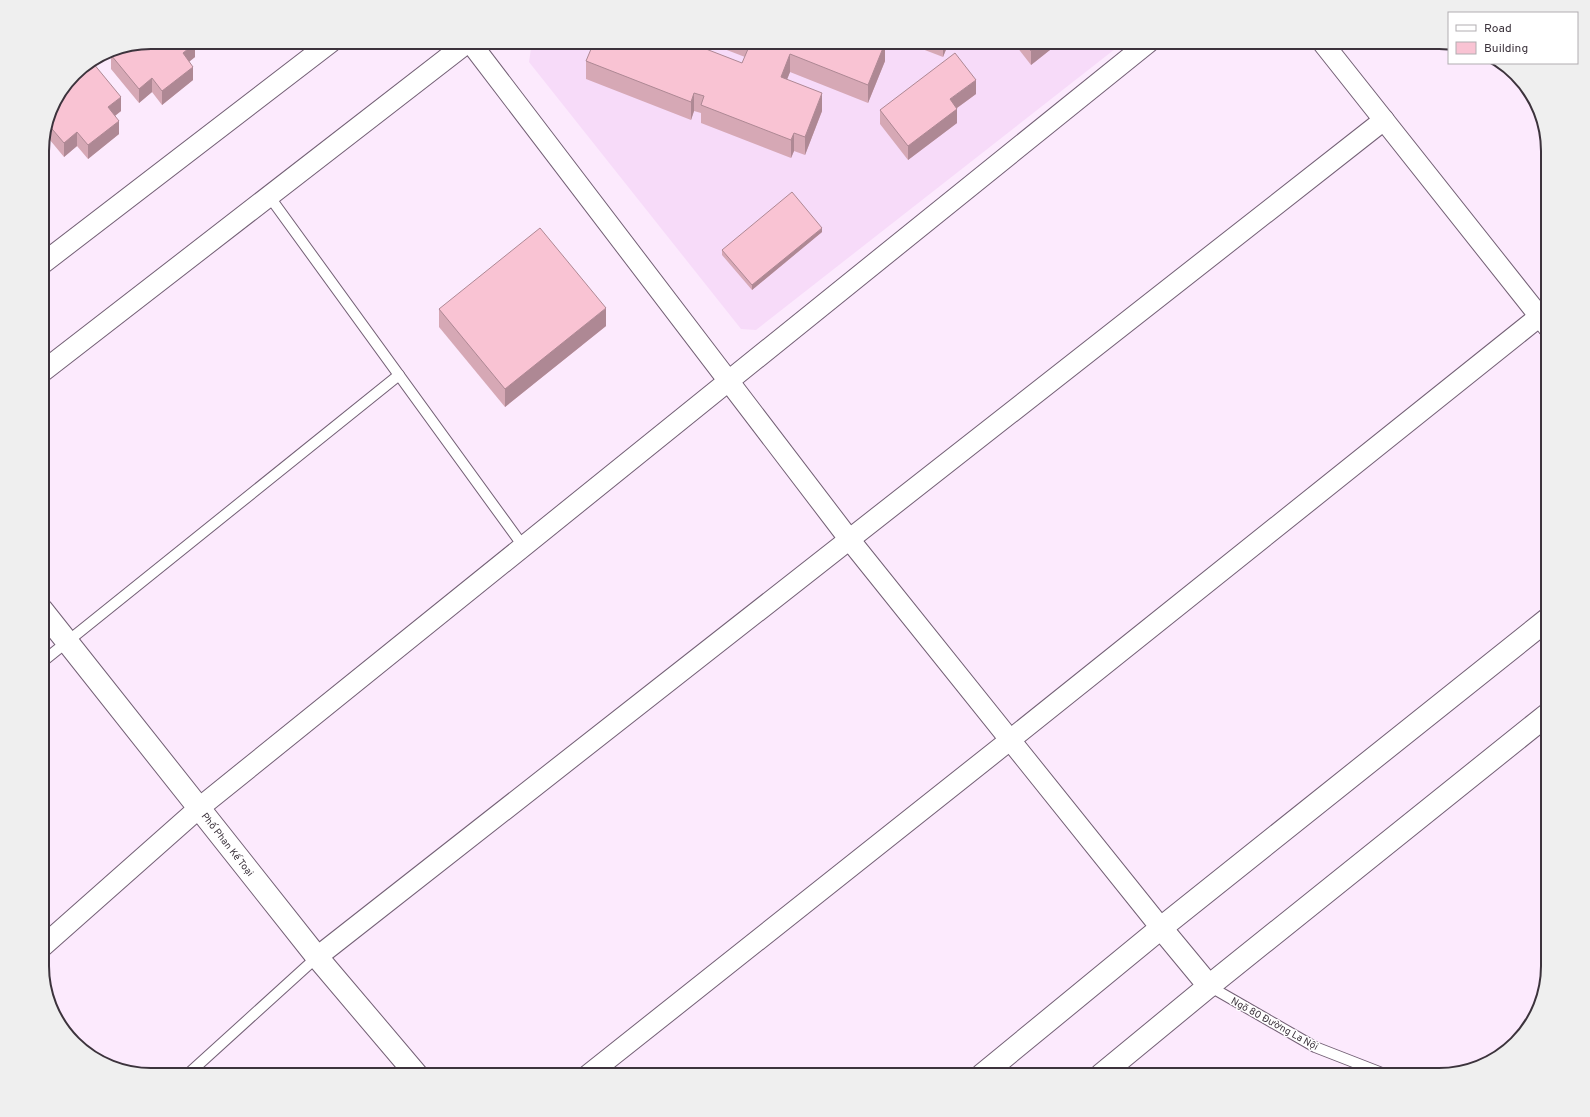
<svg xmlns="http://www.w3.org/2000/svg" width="1590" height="1117" viewBox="0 0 1590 1117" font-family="Overpass,sans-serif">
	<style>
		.built { fill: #f7dbf9 }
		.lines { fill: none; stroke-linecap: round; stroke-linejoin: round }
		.lane-casing { stroke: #736075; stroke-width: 12 }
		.street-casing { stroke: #736075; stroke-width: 22 }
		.secondary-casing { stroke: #736075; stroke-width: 24 }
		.lane { stroke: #fff; stroke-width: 10 }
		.street { stroke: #fff; stroke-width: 20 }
		.secondary { stroke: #fff; stroke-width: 22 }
		.wall { fill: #d6a8b5 }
		.shaded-wall { fill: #ae8894 }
		.building { fill: #f9c3d3; stroke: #ae8894 }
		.labels { text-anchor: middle; stroke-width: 3; stroke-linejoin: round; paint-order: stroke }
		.street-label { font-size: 10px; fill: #3c333c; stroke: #fff }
		.rim { fill: none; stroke: #3c333c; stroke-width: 2 }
	</style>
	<rect width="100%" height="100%" fill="#fceafd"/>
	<polygon class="built" points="532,42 1124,42 756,330 741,329 529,62"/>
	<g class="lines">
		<defs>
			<g id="lane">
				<polyline points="269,196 523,546"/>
				<polyline points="42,662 399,375"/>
				<polyline points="1209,986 1315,1047 1387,1075"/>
				<polyline points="187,1075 317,957"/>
			</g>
			<g id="street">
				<polyline points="470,42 849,539 1161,928"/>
				<polyline points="1322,42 1548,327"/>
				<polyline points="42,264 331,42"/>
				<polyline points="42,372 468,42"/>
				<polyline points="42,947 199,808 1149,42"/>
				<polyline points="317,957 1384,120"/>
				<polyline points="588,1075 1010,740 1540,316"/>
			</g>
			<g id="secondary">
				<polyline points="42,610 317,957 417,1075"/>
				<polyline points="1161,928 1209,986"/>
				<polyline points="982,1075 1161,928 1548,619"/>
				<polyline points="1101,1075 1209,986 1548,714"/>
			</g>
		</defs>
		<use href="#lane" class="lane-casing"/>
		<use href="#street" class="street-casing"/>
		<use href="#secondary" class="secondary-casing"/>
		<use href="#lane" class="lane"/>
		<use href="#street" class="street"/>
		<use href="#secondary" class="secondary"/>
	</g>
	<g class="wall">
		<polygon points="224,42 232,42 227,46"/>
		<polygon points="706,42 882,42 885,61 868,103 790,72 787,79 822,111 805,155 794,151 791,158 701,123 701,113 694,111 691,120 586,79 586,61 742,63 745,57"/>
		<polygon points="904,42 949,42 943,57"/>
		<polygon points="1013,42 1060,42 1031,65"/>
		<polygon points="111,55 195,57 189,61 193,80 162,105 152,92 139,103 111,69"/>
		<polygon points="92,61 92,64 121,111 115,116 119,134 88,159 77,146 64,157 45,134 50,109"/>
		<polygon points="976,94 957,108 957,123 908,160 880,124 880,110"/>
		<polygon points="822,232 752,290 722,255 722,250"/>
		<polygon points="439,309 606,326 505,407 439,327"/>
	</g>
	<g class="shaded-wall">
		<polygon points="227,42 232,42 227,46"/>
		<polygon points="943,42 949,42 943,57"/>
		<polygon points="1042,42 1060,42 1031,65 1031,51"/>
		<polygon points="195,43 195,57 183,67 183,53"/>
		<polygon points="885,43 885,61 868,103 868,85"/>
		<polygon points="109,50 112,50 101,58 101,56"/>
		<polygon points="790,54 790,72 781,95 781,77"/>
		<polygon points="92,61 92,73 56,100 74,74"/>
		<polygon points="193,67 193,80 162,105 162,91"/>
		<polygon points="152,78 152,92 139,103 139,89"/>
		<polygon points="976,80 976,94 950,113 950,99"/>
		<polygon points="694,93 694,111 691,120 691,102"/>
		<polygon points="822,93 822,111 805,155 805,137"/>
		<polygon points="121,97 121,111 108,121 108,107"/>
		<polygon points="957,109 957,123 908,160 908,146"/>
		<polygon points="119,121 119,134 88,159 88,145"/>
		<polygon points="77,132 77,146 64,157 64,143"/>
		<polygon points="794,133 794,151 791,158 791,140"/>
		<polygon points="47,161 47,175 42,178 42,164"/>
		<polygon points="45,184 45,198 42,201 42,187"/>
		<polygon points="822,228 822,232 752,290 752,285"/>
		<polygon points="606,308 606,326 505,407 505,389"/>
	</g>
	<g class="building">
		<polygon points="151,42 194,42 195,43 183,53 193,67 162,91 152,78 139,89 111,55 119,48"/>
		<polygon points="594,42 688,42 742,63 751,42 882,42 885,43 868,85 790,54 781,77 822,93 805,137 794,133 791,140 701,105 704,96 694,93 691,102 586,61"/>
		<polygon points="1024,42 1042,42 1031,51"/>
		<polygon points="955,53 976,80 950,99 957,109 908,146 880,110"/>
		<polygon points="93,63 121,97 108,107 119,121 88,145 77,132 64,143 47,123 50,109 66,85"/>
		<polygon points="42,155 47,161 42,164"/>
		<polygon points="42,180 45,184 42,187"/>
		<polygon points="792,192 822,228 752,285 722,250"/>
		<polygon points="540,228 606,308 505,389 439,309"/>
	</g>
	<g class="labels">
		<g class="street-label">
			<text transform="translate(228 844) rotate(52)" y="4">Phố Phan Kế Toại</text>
			<text transform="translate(1275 1023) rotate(29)" y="4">Ngõ 80 Đường La Nội</text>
		</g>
	</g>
	<path d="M0 0H1590V1117H0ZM151 49H1439A102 102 0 0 1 1541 151V966A102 102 0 0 1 1439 1068H151A102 102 0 0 1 49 966V151A102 102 0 0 1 151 49Z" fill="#efefef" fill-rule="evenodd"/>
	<path class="rim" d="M151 49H1439A102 102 0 0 1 1541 151V966A102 102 0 0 1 1439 1068H151A102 102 0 0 1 49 966V151A102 102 0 0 1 151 49Z"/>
	<rect x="1448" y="12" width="130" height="52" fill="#ffffff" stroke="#b1adb1"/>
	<rect x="1456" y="25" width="20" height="6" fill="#ffffff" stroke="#b1adb1"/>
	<text x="1484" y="32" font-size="12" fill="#3c333c">Road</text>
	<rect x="1456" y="42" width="20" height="12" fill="#f9c3d3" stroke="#b1adb1"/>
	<text x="1484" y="52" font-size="12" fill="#3c333c">Building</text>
</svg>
